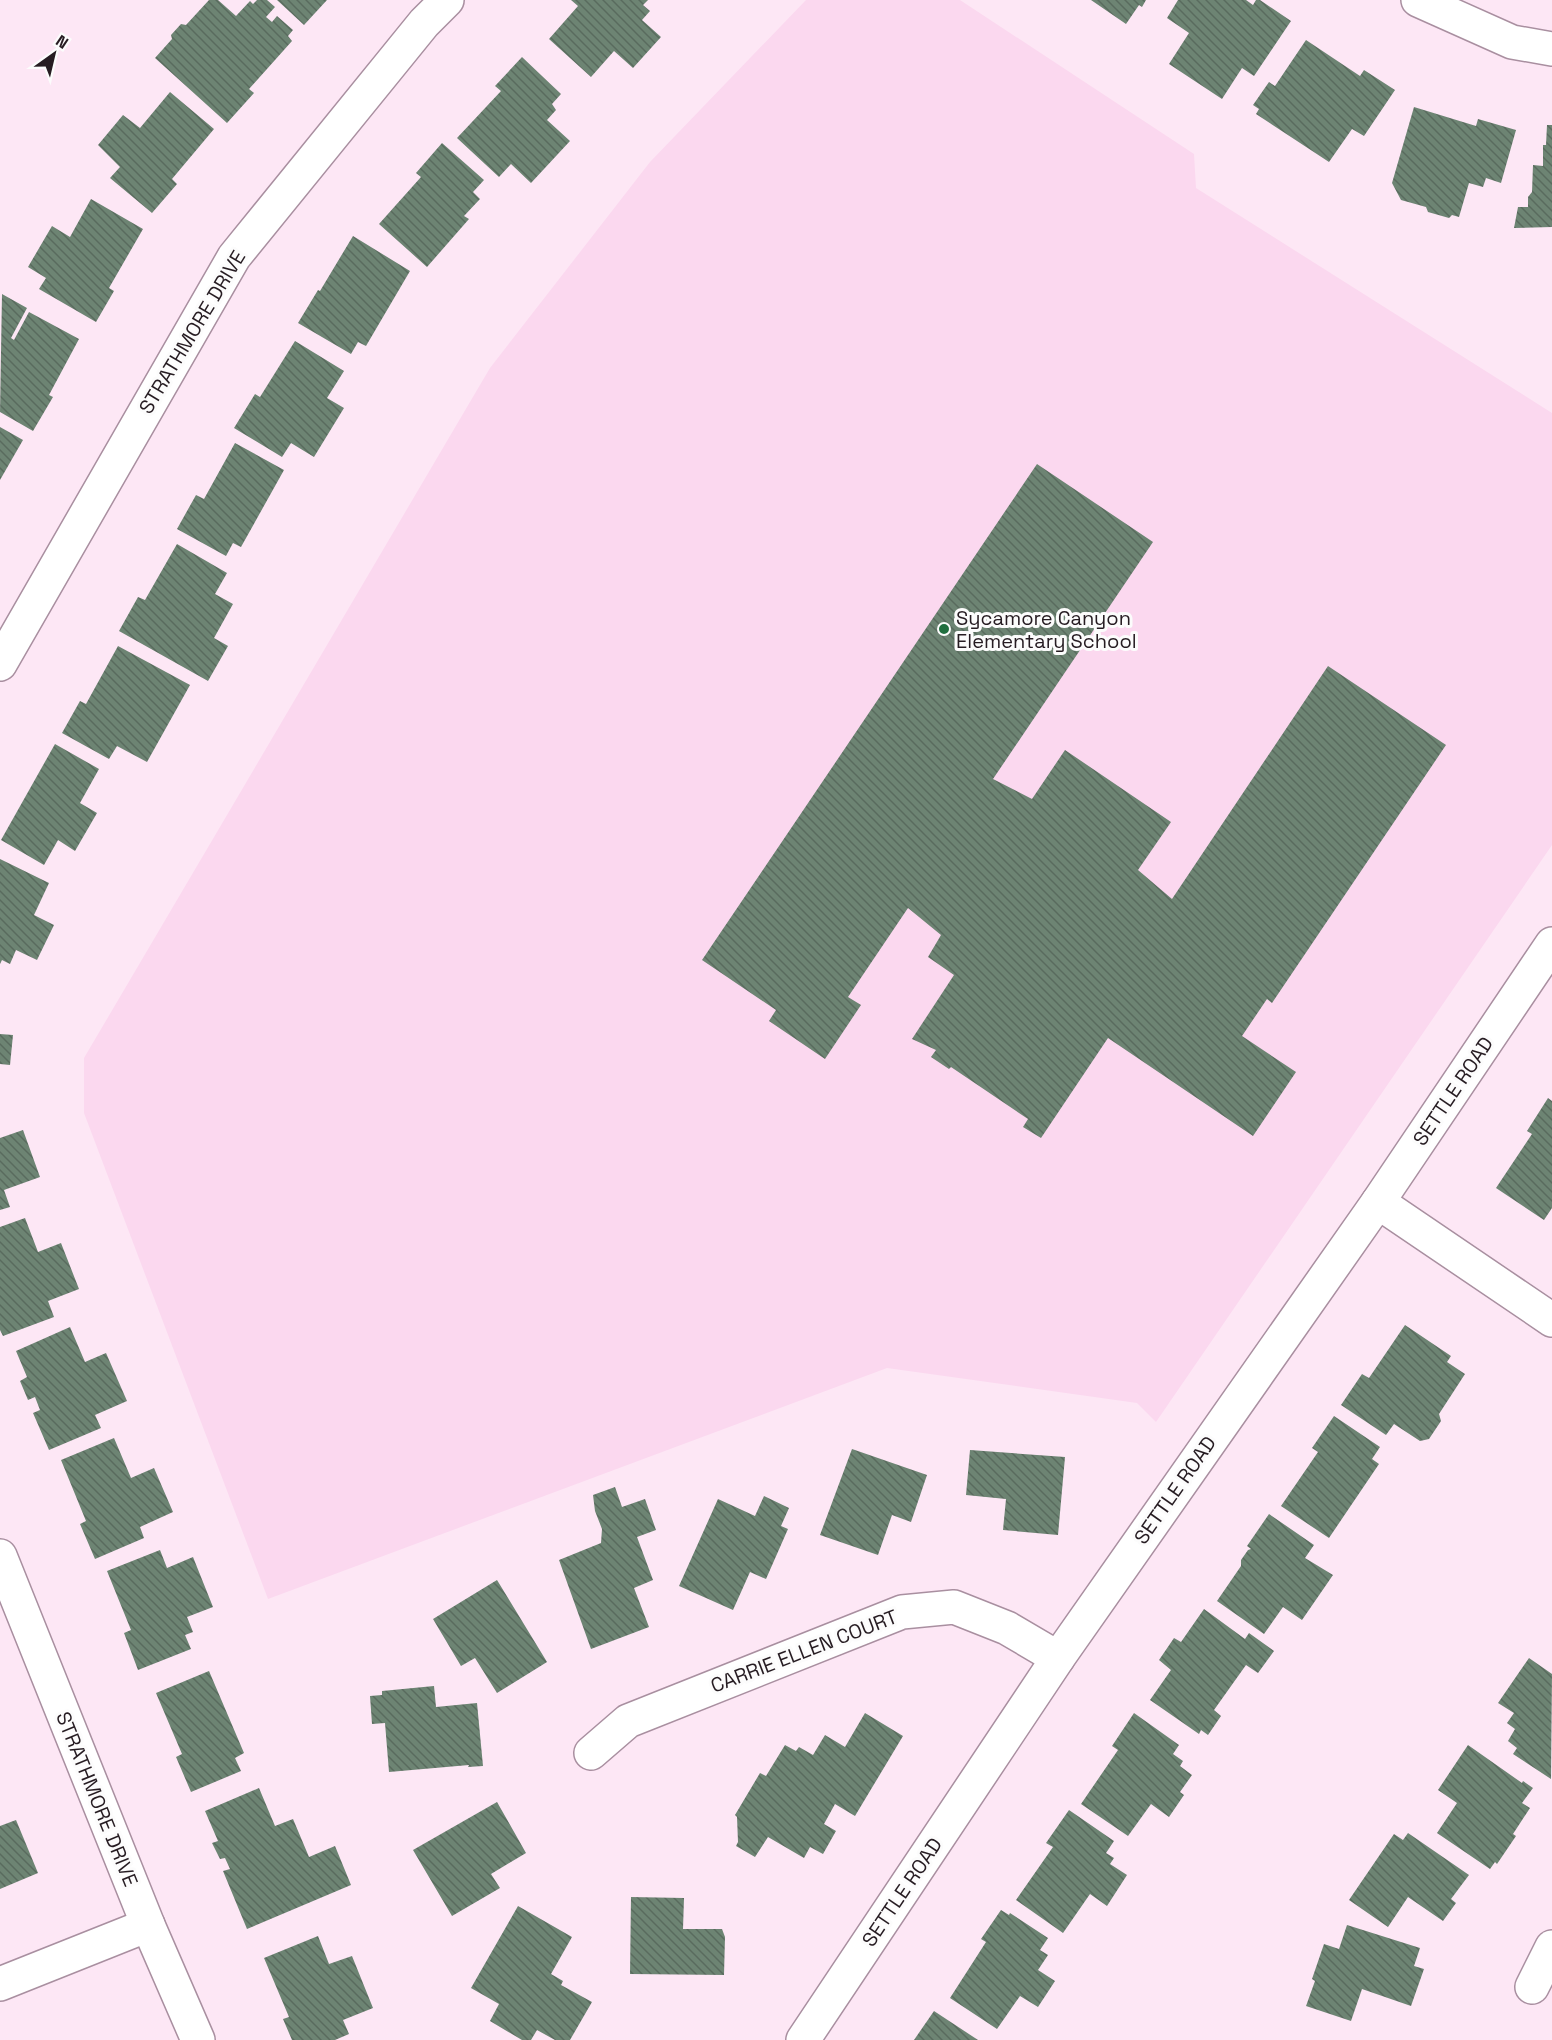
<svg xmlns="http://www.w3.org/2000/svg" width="1552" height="2040" viewBox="0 0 1552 2040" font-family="'Space Grotesk',sans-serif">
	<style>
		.built { fill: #fbd8ef }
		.building { fill: url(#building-back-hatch) }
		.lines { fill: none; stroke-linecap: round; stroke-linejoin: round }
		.street-casing { stroke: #a98fa0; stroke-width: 36 }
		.street { stroke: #fff; stroke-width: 33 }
		.poi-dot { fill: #216f3f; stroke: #fcfcfc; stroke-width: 2 }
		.labels { text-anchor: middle; stroke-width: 6; stroke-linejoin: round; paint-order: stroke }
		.street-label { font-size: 20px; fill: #261c22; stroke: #fcfcfc }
		.poi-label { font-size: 20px; fill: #261c22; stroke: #fcfcfc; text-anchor: start }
	</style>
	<defs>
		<pattern id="building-back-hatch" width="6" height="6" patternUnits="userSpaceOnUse" patternTransform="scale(1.5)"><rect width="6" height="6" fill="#6d8473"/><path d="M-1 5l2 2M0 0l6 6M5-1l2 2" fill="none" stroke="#596b5e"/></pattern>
	</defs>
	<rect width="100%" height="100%" fill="#fde7f5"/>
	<polygon class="built" points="806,0 960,0 1194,154 1196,188 1552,413 1552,845 1156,1422 1137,1403 887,1368 268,1599 84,1113 84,1058 490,368 650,162"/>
	<g class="building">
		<polygon points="209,0 218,0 236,16 250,1 253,4 257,0 267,0 275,7 266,17 272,22 277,16 293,30 288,36 292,41 249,89 254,93 227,123 155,58 172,39 171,35 181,24 186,25"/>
		<polygon points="277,0 327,0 304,25"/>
		<polygon points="571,0 648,0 643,5 650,11 642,20 661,37 633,68 614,51 591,77 549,39 578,6"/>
		<polygon points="1091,0 1146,0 1142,7 1139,5 1126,24"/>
		<polygon points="1178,0 1246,0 1253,5 1256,0 1260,0 1291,21 1254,76 1242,68 1222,99 1169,64 1189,33 1167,18"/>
		<polygon points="1306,40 1360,76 1364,70 1395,90 1364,136 1352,129 1329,162 1256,114 1259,109 1253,105 1269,82 1275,86"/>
		<polygon points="522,57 561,94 552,104 556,110 547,120 570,141 531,183 511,164 499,177 457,138 501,91 495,86"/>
		<polygon points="170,92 214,129 172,179 177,184 152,213 110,178 120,167 98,145 123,115 140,128"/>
		<polygon points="1414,107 1476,126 1478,119 1516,130 1501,183 1486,178 1483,187 1469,183 1459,217 1452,215 1449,218 1428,212 1426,207 1401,200 1392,183"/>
		<polygon points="1547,125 1552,125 1552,227 1514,228 1518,207 1528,207 1528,197 1532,192 1533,165 1543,166 1543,145 1546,145"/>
		<polygon points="442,143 484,180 473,192 480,199 464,216 469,219 427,267 379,224 421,177 416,173"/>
		<polygon points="91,199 143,229 109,288 114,291 96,322 39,289 46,278 28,267 52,226 70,237"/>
		<polygon points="353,236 410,271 366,346 358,342 351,354 298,323 318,290 320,291"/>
		<polygon points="2,294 27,308 11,338 14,340 29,312 79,339 49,395 53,397 33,431 0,412"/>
		<polygon points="295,341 344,371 327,398 344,408 314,457 291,443 282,457 234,428 255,394 260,397"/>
		<polygon points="0,427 23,440 0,480"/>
		<polygon points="235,443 284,470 241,547 233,543 226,556 177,529 196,495 204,499"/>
		<polygon points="1037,464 1153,542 993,779 1032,799 1065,750 1171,822 1138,870 1172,899 1328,666 1446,745 1272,1003 1267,999 1242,1036 1296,1072 1253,1136 1108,1038 1041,1138 1023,1127 1028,1119 951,1067 949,1069 931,1057 936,1050 912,1039 954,975 928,957 941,935 908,908 848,997 861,1005 825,1059 769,1021 776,1010 702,960"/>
		<polygon points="177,544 227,573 215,594 233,604 214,638 228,646 208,681 119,631 138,597 145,600"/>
		<polygon points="118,646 190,685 147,762 117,746 109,759 62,733 80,701 86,704"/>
		<polygon points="55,744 99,769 80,803 97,813 75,851 58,840 44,865 1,840"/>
		<polygon points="0,859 49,883 34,915 54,925 37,960 16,950 10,964 2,960 0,964"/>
		<polygon points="0,1034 13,1035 10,1065 0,1064"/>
		<polygon points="1548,1098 1552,1101 1552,1208 1544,1220 1496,1188 1532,1134 1527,1131"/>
		<polygon points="23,1130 40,1177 4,1190 10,1207 0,1210 0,1138"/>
		<polygon points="25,1218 38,1252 61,1243 79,1289 48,1301 54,1317 3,1336 0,1330 0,1227"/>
		<polygon points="1405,1325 1451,1356 1447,1362 1465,1374 1439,1414 1441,1421 1429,1439 1420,1441 1394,1424 1386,1435 1341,1405 1362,1374 1369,1378"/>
		<polygon points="70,1327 85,1362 106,1353 127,1401 95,1415 101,1428 49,1450 33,1413 40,1410 35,1397 28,1400 20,1381 27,1377 16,1351"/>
		<polygon points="1334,1416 1380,1447 1372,1459 1379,1464 1329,1538 1281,1506 1318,1452 1312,1448"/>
		<polygon points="114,1438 131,1478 154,1468 173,1512 140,1527 144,1538 95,1559 80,1524 86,1521 61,1460"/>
		<polygon points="852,1449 927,1475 911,1522 892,1515 878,1555 820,1535"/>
		<polygon points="970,1450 1065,1457 1058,1535 1003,1530 1006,1499 966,1495"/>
		<polygon points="615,1487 622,1507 645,1499 656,1530 637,1537 653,1580 634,1588 649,1627 591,1649 559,1560 601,1543 602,1529 595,1511 593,1495"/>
		<polygon points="764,1496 789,1508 781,1526 788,1529 766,1579 750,1572 733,1610 679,1586 718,1499 755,1516"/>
		<polygon points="1269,1514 1314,1545 1305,1558 1333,1575 1302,1620 1283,1607 1264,1634 1217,1601 1241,1566 1241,1560 1248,1550 1251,1549 1247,1546"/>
		<polygon points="160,1550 167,1568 193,1557 213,1607 187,1617 193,1632 185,1635 191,1649 138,1670 124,1633 131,1630 107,1571"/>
		<polygon points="497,1580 547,1662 497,1693 475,1658 461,1666 433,1619"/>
		<polygon points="1204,1609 1245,1639 1249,1633 1274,1651 1258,1673 1246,1665 1214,1710 1221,1716 1208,1735 1201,1730 1199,1734 1150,1700 1171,1670 1159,1660 1174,1638 1181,1642"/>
		<polygon points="1529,1658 1552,1674 1551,1779 1513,1754 1517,1748 1508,1741 1515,1729 1507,1723 1514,1713 1498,1703"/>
		<polygon points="209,1671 244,1753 235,1758 241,1771 191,1792 176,1757 182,1754 156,1693"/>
		<polygon points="434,1686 436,1707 477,1703 483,1766 468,1767 469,1765 389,1772 385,1723 372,1724 370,1696 382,1695 382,1691"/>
		<polygon points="865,1713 903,1736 855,1816 835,1804 824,1824 836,1831 823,1854 810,1847 804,1858 768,1837 755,1857 736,1846 738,1842 737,1817 735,1815 760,1773 766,1776 785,1745 796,1751 799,1747 813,1755 825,1735 845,1747"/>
		<polygon points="1134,1713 1179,1745 1173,1754 1183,1761 1180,1766 1192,1775 1180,1792 1184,1795 1169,1817 1151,1804 1128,1836 1081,1804 1118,1750 1112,1746"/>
		<polygon points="1468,1745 1522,1783 1523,1781 1533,1788 1522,1803 1530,1808 1513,1834 1516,1836 1497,1864 1495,1862 1490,1869 1437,1833 1457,1803 1438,1790"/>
		<polygon points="259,1788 275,1826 293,1819 309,1857 335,1846 351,1885 247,1929 223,1871 230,1869 225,1858 220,1859 212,1843 218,1841 205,1811"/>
		<polygon points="497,1802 526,1853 491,1874 500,1888 452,1916 413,1850"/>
		<polygon points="1069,1810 1114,1841 1106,1853 1114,1858 1110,1864 1127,1875 1107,1906 1090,1894 1063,1933 1016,1900 1053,1847 1046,1843"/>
		<polygon points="16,1820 38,1873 0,1889 0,1826"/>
		<polygon points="1408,1833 1469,1875 1451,1899 1456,1903 1443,1921 1408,1897 1388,1927 1349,1900 1394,1834 1403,1840"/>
		<polygon points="631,1897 684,1898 683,1929 722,1929 725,1937 724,1975 630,1974"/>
		<polygon points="518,1906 572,1937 551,1974 563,1981 561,1985 592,2002 570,2040 555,2040 537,2030 531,2040 522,2040 490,2021 499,2004 471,1988"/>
		<polygon points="1001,1910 1009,1915 1010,1913 1048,1938 1040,1950 1048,1955 1038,1970 1055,1981 1038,2007 1020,1996 997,2029 950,1998 986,1942 981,1939"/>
		<polygon points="1347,1925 1420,1948 1414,1966 1424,1969 1411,2006 1362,1989 1351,2021 1306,2006 1315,1981 1312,1979 1324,1944 1339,1949"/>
		<polygon points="318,1936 329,1964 352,1956 373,2008 343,2020 349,2034 335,2040 292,2040 283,2019 289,2017 264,1958"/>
		<polygon points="934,2011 978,2040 914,2040"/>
	</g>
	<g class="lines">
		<defs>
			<g id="street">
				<polyline points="1418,0 1512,42 1552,49"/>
				<polyline points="0,664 234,257 424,23 447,0"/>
				<polyline points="1378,1202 1552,1320"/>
				<polyline points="0,1556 148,1925 198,2040"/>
				<polyline points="591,1753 628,1721 902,1612 954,1607 1007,1628 1058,1658"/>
				<polyline points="0,1984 148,1925"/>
				<polyline points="1532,1987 1552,1947"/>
				<polyline points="803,2040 1058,1658 1378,1202 1552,944"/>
			</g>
		</defs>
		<use href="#street" class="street-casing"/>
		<use href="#street" class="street"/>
	</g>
	<circle class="poi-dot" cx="944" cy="629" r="6"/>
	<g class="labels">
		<g class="street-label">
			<text transform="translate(192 332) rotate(-59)" y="7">STRATHMORE DRIVE</text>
			<text transform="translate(1453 1091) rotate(-56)" y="7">SETTLE ROAD</text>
			<text transform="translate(1175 1490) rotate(-55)" y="7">SETTLE ROAD</text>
			<text transform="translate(804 1651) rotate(-21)" y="7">CARRIE ELLEN COURT</text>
			<text transform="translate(97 1799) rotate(68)" y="7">STRATHMORE DRIVE</text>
			<text transform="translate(902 1892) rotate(-56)" y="7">SETTLE ROAD</text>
		</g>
		<g class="poi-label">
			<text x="956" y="625">Sycamore Canyon<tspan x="956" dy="23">Elementary School</tspan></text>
		</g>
	</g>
	<g transform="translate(54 54) rotate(34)" stroke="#fcfcfc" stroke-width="4.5" paint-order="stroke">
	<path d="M0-4.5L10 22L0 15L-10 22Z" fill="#261c22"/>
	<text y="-9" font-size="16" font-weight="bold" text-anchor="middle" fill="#261c22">N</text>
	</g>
</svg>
